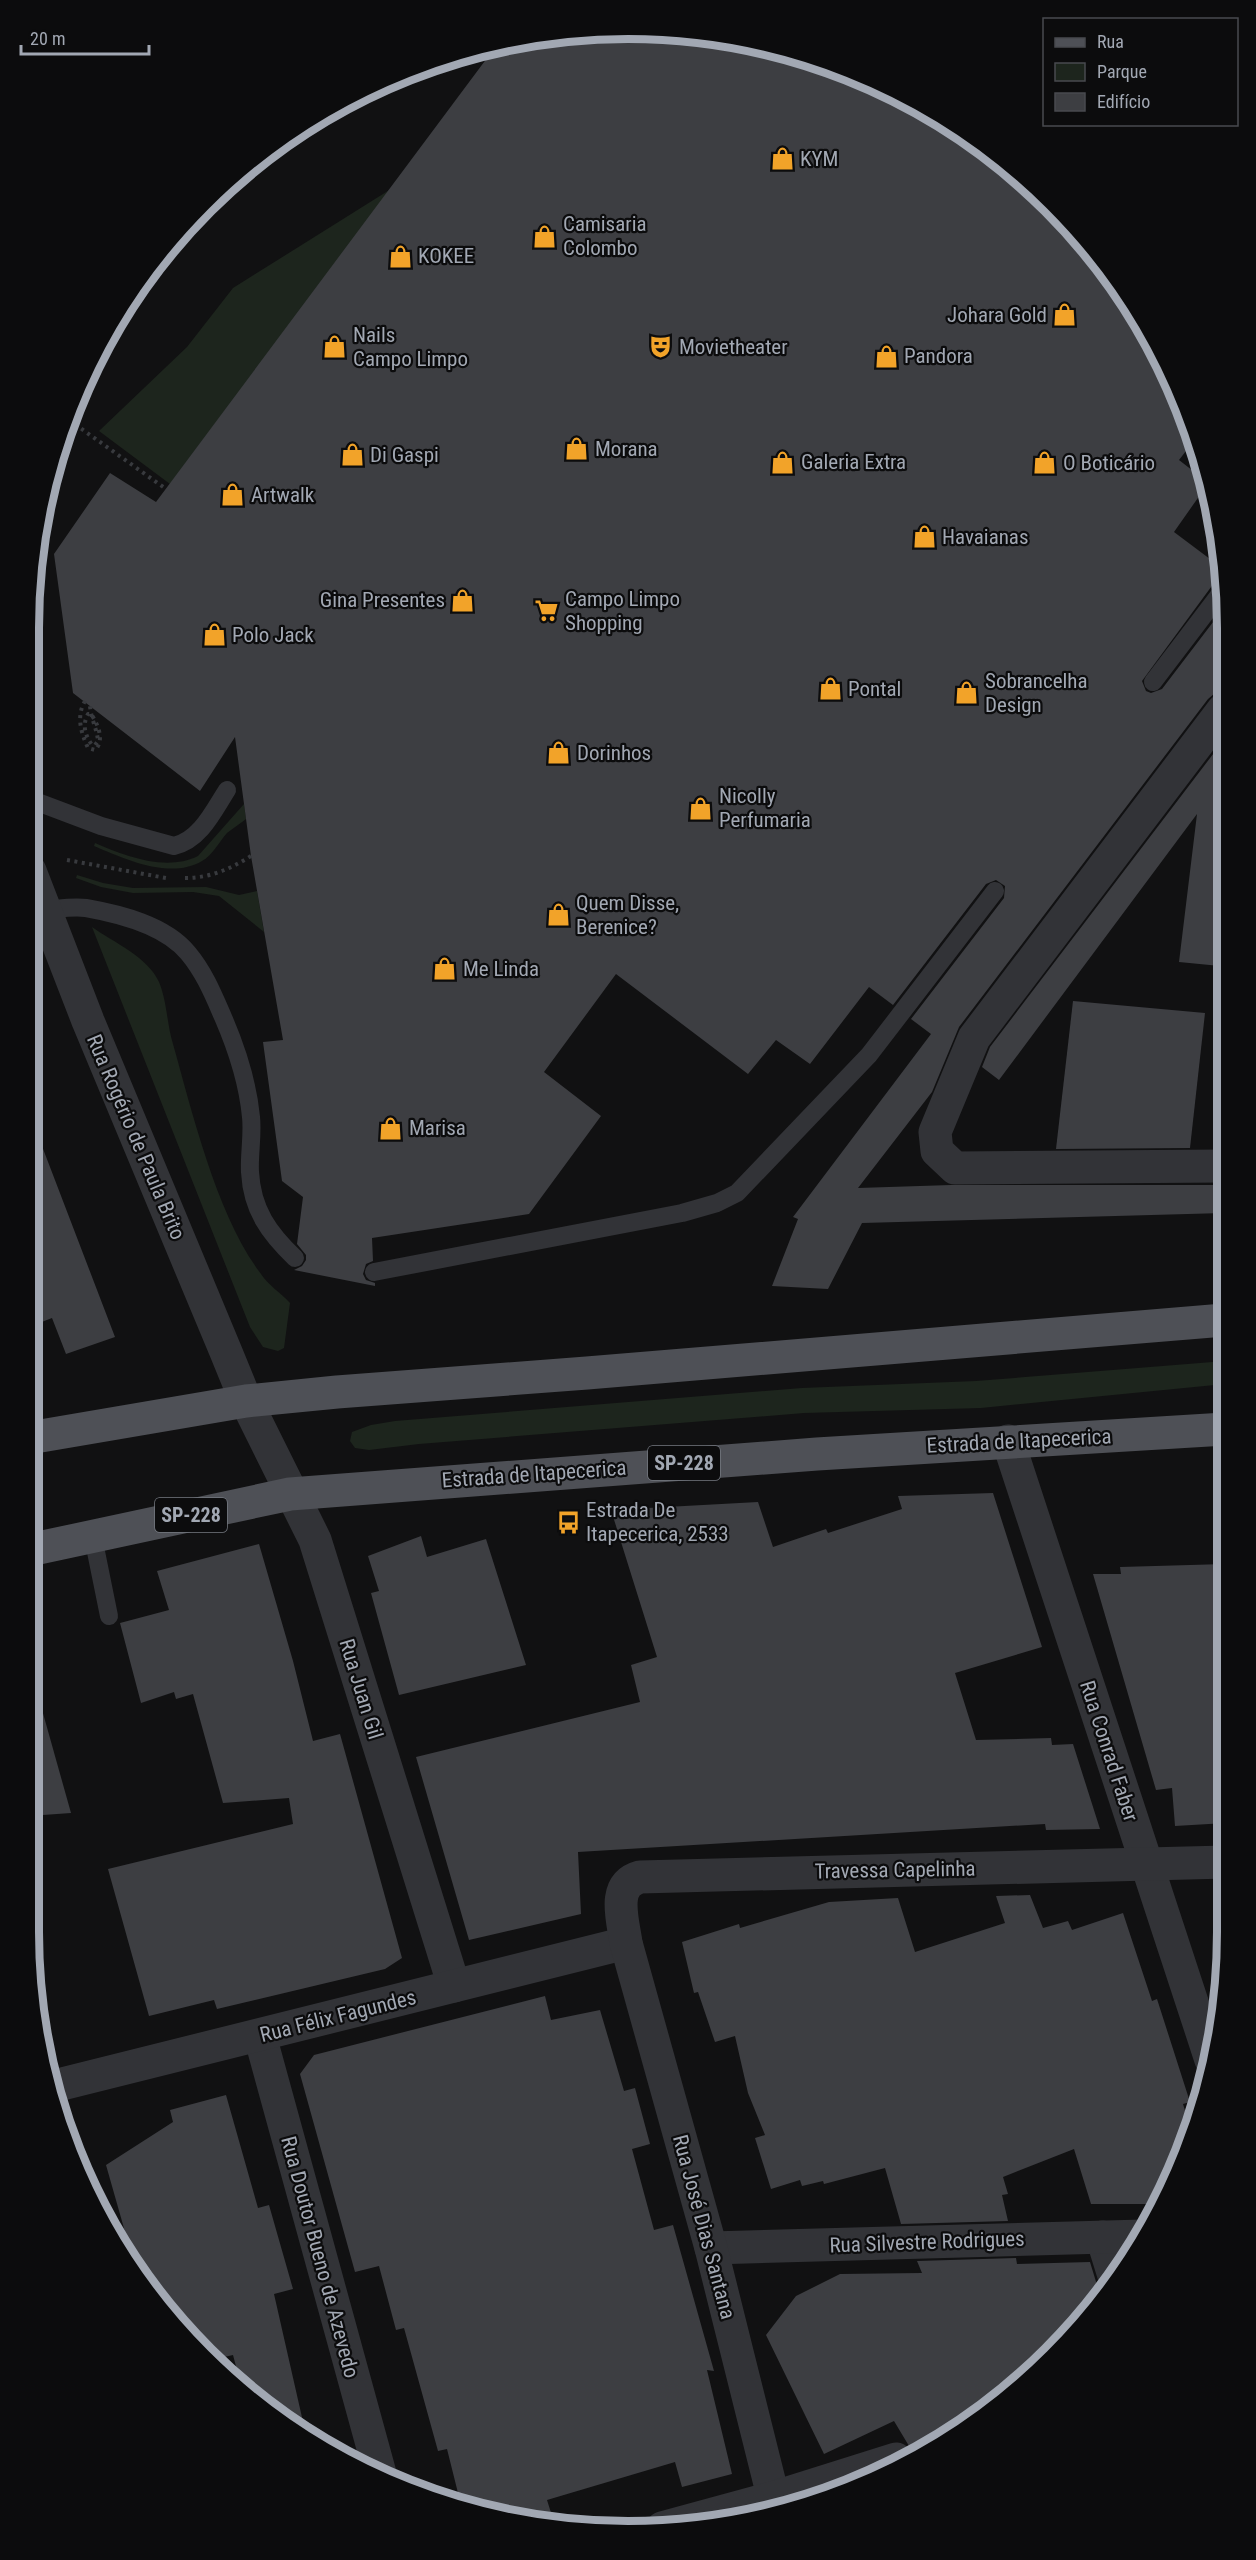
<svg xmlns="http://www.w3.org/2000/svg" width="1256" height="2560" viewBox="0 0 1256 2560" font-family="'Roboto Condensed',sans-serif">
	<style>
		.green { fill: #1d251d }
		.building { fill: #3d3e42 }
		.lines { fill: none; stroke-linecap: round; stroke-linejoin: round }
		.path { stroke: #383a3e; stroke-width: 4; stroke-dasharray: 3 4.5; stroke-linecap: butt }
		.lane { stroke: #323337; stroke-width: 18 }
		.street { stroke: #323337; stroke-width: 33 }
		.primary { stroke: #4e5056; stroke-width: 33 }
		.labels { text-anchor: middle; stroke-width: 4.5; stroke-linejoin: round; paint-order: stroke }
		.shield { fill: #0c0c0d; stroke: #757981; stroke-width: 1.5 }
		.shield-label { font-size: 20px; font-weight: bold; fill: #a2a8b3 }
		.poi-label { font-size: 21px; fill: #a2a8b3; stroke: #0c0c0d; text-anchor: start }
		.street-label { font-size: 21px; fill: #a2a8b3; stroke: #0c0c0d }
		.rim { fill: none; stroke: #a2a8b3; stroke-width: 8 }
	</style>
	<rect width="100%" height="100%" fill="#111112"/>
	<g class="green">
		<polygon points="391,189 170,484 99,431 187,347 233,288"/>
		<path d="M 244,804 L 246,819 C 240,824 233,828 227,833 C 219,842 212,856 202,861 C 170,880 125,859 94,846 L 95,843 C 125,856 166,872 198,856 Z"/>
		<polygon points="77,875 103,883 133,888 206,887 239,895 257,891 264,932 219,896 193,892 133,893 101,887 76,878"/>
		<path d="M 92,927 C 113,942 148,957 159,982 C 167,1001 167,1025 173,1044 C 193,1115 217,1216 261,1274 C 268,1285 281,1293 290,1303 L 284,1348 L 278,1351 L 263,1347 L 250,1327 Z"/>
		<polygon points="1225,1361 1225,1384 981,1408 804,1413 419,1444 369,1450 355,1448 350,1441 352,1432 371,1425 395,1421 802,1388 976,1381"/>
	</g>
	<g class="building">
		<polygon points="667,30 783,49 893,90 1023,177 1126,295 1196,435 1196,438 1179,460 1206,481 1207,485 1174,532 1222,568 1222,579 1214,583 1142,681 1146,691 1151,693 1162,689 1223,609 1223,692 1215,693 1208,699 959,1027 932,1092 858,1188 951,1185 1224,1185 1224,1213 862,1223 828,1289 772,1286 798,1219 793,1217 931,1034 911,1019 1004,898 1005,886 996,880 986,884 893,1005 869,987 810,1064 776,1040 748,1074 616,974 544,1072 601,1116 529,1214 372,1238 373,1261 366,1264 363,1274 366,1280 375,1283 375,1286 294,1270 302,1266 306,1260 306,1255 297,1244 303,1197 282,1181 263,1042 283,1040 251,856 235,737 200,791 73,693 54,554 110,473 156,502 496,46 549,34"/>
		<polygon points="1223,741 1223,779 1220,783 1223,783 1223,933 1220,966 1179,962 1197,814 999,1080 982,1067 990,1047"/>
		<polygon points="1073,1001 1205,1013 1190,1148 1056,1149"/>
		<polygon points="32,1120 115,1337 66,1354 52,1318 29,1327 29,1121"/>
		<polygon points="993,1493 1042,1647 955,1673 976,1740 1051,1738 1052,1745 1073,1744 1100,1829 1046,1830 1045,1824 578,1852 581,1914 469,1940 416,1757 640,1702 631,1665 657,1657 611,1510 758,1502 773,1547 826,1529 828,1533 902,1509 898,1496"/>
		<polygon points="421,1536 427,1557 486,1539 526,1665 399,1695 371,1593 379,1591 368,1556"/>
		<polygon points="259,1544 293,1661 313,1741 340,1734 402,1958 385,1969 217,2009 214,2000 149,2016 108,1869 293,1824 289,1798 223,1803 193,1694 176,1699 174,1692 141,1703 120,1623 169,1610 157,1571"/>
		<polygon points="1225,1564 1226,1823 1175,1826 1172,1788 1156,1790 1093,1574 1121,1574 1120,1567"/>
		<polygon points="39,1699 71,1813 29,1816 29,1700"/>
		<polygon points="1030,1895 1043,1928 1068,1921 1072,1930 1123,1913 1152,2001 1157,1999 1190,2102 1183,2104 1191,2130 1162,2204 1091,2204 1074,2149 1003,2177 1008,2194 1002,2195 1008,2221 901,2224 885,2168 824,2184 823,2181 802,2186 800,2180 771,2189 755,2138 765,2135 748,2093 735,2036 715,2042 698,1992 694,1993 682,1942 739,1924 740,1928 829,1902 898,1898 915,1952 1005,1923 996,1896"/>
		<polygon points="545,1996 551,2020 600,2010 624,2091 635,2088 650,2144 632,2149 654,2230 673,2225 714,2371 707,2370 732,2474 682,2487 675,2462 547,2500 553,2519 532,2523 511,2520 461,2505 447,2449 438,2451 404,2328 396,2330 379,2266 355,2272 300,2074 314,2055"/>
		<polygon points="226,2095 258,2208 269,2205 293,2289 274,2294 306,2435 242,2389 233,2355 211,2360 153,2297 137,2274 106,2165 173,2122 170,2110"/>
		<polygon points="1016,2258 1017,2264 1090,2262 1097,2285 1103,2293 1052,2356 1010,2393 982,2402 987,2412 933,2445 930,2440 912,2451 894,2421 824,2454 766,2335 796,2296 840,2274 922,2273 917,2261"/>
	</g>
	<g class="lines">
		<g class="path">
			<polyline points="69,420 166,489"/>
			<path d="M 85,701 C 76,716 81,733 88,748 L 95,750 C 105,741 98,724 91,714 L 88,714 C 82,725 85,735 92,745 L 95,745 L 98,741 C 97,729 91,719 90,706"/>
			<polyline points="67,860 166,878"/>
			<path d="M 185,878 C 210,878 230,869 251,856"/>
		</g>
		<g class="lane">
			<polyline points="1153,682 1223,590"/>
			<path d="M 30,804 L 40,803 L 101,826 L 174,846 C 200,840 213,812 227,790"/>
			<path d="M 45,910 C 58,909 73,906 86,908 C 120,914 165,925 188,953 C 204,972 213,994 223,1017 C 236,1047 248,1085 251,1117 C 253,1135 249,1154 250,1172 C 252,1210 269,1233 295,1258"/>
			<polyline points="374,1272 682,1213 717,1203 737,1193 869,1055 995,891"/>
			<polyline points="93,1537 109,1616"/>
		</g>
		<g class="street">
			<polyline points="1223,710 974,1038 935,1132 937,1151 955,1168 1224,1166"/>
			<polyline points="30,871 88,1021 226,1352 246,1401 315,1540 454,1986"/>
			<polyline points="1008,1441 1211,2060"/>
			<polyline points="260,2036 381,2477"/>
			<polyline points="50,2087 626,1943"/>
			<polyline points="1102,2237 1115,2279"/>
			<polyline points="711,2248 1143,2236"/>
			<path d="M 777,2512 L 711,2248 L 626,1943 C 623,1920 611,1885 640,1877 L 1226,1862"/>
			<polyline points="662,2528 772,2498 896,2459"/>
		</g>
		<g class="primary">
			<polyline points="29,1438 246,1401 337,1392 587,1373 1224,1320"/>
			<polyline points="29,1550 290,1494 817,1454 1225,1429"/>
		</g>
	</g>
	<defs>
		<symbol id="shop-bare" viewBox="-9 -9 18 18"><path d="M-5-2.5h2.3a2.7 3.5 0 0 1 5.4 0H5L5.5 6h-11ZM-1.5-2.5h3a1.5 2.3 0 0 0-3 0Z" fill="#f2a329" stroke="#0c0c0d" stroke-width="2.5" paint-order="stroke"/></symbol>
		<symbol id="theatre-bare" viewBox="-9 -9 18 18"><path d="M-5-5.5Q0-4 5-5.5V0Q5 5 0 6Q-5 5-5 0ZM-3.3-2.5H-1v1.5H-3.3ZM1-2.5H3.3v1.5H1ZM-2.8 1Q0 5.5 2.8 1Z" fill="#f2a329" stroke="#0c0c0d" stroke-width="2.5" paint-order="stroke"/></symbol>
		<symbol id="supermarket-bare" viewBox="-9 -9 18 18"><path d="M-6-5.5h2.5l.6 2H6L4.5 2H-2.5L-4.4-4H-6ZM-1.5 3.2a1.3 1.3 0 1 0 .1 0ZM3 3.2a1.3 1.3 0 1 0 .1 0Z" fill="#f2a329" stroke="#0c0c0d" stroke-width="2.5" paint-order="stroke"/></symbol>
		<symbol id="bus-bare" viewBox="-9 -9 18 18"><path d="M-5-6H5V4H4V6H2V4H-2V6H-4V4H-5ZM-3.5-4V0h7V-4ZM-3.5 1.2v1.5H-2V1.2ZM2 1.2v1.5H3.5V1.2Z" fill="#f2a329" stroke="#0c0c0d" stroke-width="2.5" paint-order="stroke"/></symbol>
	</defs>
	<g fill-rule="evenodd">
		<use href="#shop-bare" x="766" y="142" width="33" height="33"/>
		<use href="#shop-bare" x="528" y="220" width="33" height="33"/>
		<use href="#shop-bare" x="384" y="240" width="33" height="33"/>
		<use href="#shop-bare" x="1048" y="298" width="33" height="33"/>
		<use href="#shop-bare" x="318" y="330" width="33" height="33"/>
		<use href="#theatre-bare" x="644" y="330" width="33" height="33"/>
		<use href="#shop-bare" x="870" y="340" width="33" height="33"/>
		<use href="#shop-bare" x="560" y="432" width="33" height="33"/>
		<use href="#shop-bare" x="336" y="438" width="33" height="33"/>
		<use href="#shop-bare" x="766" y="446" width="33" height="33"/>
		<use href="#shop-bare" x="1028" y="446" width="33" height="33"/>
		<use href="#shop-bare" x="216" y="478" width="33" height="33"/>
		<use href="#shop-bare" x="908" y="520" width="33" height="33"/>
		<use href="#shop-bare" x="446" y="584" width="33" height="33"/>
		<use href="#supermarket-bare" x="530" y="594" width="33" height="33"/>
		<use href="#shop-bare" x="198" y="618" width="33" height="33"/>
		<use href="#shop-bare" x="814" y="672" width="33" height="33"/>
		<use href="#shop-bare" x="950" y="676" width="33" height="33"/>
		<use href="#shop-bare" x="542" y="736" width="33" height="33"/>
		<use href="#shop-bare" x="684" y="792" width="33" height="33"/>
		<use href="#shop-bare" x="542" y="898" width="33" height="33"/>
		<use href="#shop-bare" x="428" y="952" width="33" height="33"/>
		<use href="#shop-bare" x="374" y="1112" width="33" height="33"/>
		<use href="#bus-bare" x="552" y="1506" width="33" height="33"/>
	</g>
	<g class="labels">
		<g class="shield">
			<rect x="648" y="1446" width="72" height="34" rx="4.5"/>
			<rect x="155" y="1498" width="72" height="34" rx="4.5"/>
		</g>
		<g class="shield-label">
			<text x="684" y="1470">SP-228</text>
			<text x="191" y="1522">SP-228</text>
		</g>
		<g class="poi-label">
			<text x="800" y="166">KYM</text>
			<text x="563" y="231">Camisaria<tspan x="563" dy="24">Colombo</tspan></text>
			<text x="418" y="263">KOKEE</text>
			<text x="1047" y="322" text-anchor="end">Johara Gold</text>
			<text x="353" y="342">Nails<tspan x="353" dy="24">Campo Limpo</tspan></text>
			<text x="679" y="354">Movietheater</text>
			<text x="904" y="363">Pandora</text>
			<text x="595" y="456">Morana</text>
			<text x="370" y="462">Di Gaspi</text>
			<text x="801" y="469">Galeria Extra</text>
			<text x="1063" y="470">O Boticário</text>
			<text x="251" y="502">Artwalk</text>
			<text x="942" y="544">Havaianas</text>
			<text x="565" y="606">Campo Limpo<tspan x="565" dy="24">Shopping</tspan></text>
			<text x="445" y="607" text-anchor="end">Gina Presentes</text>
			<text x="232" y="642">Polo Jack</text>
			<text x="985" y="688">Sobrancelha<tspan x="985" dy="24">Design</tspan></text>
			<text x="848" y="696">Pontal</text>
			<text x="577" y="760">Dorinhos</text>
			<text x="719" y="803">Nicolly<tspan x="719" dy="24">Perfumaria</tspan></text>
			<text x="576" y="910">Quem Disse,<tspan x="576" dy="24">Berenice?</tspan></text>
			<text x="463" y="976">Me Linda</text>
			<text x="409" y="1135">Marisa</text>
			<text x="586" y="1517">Estrada De<tspan x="586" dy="24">Itapecerica, 2533</tspan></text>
		</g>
		<g class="street-label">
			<text transform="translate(136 1137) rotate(67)" y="7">Rua Rogério de Paula Brito</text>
			<text transform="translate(1019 1441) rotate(-3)" y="7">Estrada de Itapecerica</text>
			<text transform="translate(534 1474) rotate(-4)" y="7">Estrada de Itapecerica</text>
			<text transform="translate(361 1689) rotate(73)" y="7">Rua Juan Gil</text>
			<text transform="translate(1109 1751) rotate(72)" y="7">Rua Conrad Faber</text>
			<text transform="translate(895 1870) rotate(-1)" y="7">Travessa Capelinha</text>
			<text transform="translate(338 2016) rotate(-14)" y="7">Rua Félix Fagundes</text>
			<text transform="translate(704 2227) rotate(75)" y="7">Rua José Dias Santana</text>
			<text transform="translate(927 2242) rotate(-2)" y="7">Rua Silvestre Rodrigues</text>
			<text transform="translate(320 2257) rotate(75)" y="7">Rua Doutor Bueno de Azevedo</text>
		</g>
	</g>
	<path d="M0 0H1256V2560H0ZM628 39H628A589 589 0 0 1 1217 628V1932A589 589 0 0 1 628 2521H628A589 589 0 0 1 39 1932V628A589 589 0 0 1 628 39Z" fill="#0c0c0d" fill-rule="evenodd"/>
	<path class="rim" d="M628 39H628A589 589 0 0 1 1217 628V1932A589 589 0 0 1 628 2521H628A589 589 0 0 1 39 1932V628A589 589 0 0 1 628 39Z"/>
	<rect x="1043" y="18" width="195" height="108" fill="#0c0c0d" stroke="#484a4f" stroke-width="1.5"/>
	<rect x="1055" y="38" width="30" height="9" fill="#4e5056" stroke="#484a4f" stroke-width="1.5"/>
	<text x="1097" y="48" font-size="18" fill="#a2a8b3">Rua</text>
	<rect x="1055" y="63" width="30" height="18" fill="#1d251d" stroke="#484a4f" stroke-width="1.5"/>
	<text x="1097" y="78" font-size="18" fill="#a2a8b3">Parque</text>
	<rect x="1055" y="93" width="30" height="18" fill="#3d3e42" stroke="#484a4f" stroke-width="1.5"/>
	<text x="1097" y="108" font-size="18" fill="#a2a8b3">Edifício</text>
	<path d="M21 45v9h128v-9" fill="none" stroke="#a2a8b3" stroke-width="3"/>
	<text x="30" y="45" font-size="18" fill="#a2a8b3" stroke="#0c0c0d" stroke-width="4.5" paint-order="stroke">20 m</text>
</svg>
